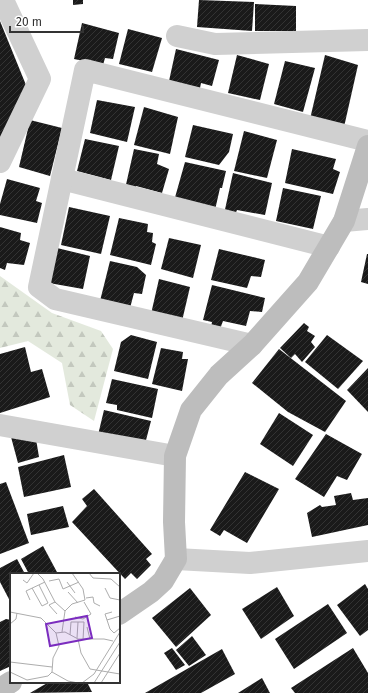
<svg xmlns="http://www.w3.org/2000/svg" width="368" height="693" viewBox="0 0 368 693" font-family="'Fira Sans',sans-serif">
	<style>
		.forest { fill: url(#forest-firs) }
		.building { fill: url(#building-hatch) }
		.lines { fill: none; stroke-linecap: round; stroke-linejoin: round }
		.street { stroke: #d0d0d0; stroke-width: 22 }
		.secondary { stroke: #bdbdbd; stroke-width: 22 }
		.inset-road { fill: none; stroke: #adadad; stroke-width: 1 }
		.view { fill: #7b2cbf; fill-opacity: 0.15; stroke: #7b2cbf; stroke-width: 2 }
		.inset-edge { fill: none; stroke: #333; stroke-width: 2 }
	</style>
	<defs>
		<pattern id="forest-firs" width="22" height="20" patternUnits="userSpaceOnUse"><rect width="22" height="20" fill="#e3e9dd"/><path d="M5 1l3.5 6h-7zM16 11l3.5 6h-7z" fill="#c3c8be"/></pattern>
		<pattern id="building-hatch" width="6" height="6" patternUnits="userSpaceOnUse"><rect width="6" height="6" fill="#1a1a1a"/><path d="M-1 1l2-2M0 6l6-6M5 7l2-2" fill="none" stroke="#333"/></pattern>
	</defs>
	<rect width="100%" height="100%" fill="#fff"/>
	<polygon class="forest" points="0,276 52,313 101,331 113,349 94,421 70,405 62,363 28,341 0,348"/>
	<g class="building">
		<polygon points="73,0 83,0 83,4 73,5"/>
		<polygon points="199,0 254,2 252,31 197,27"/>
		<polygon points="255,4 296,6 296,31 255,31"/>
		<polygon points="0,21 28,90 0,146"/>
		<polygon points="82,23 119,33 113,59 105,58 103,65 74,59"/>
		<polygon points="128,29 162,38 152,72 119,64"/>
		<polygon points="176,49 219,60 212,86 201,83 200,88 169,81"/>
		<polygon points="237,55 269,64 260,100 228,93"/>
		<polygon points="325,55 358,65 344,127 310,119"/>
		<polygon points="285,61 315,68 303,112 274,104"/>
		<polygon points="97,100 135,107 127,142 90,133"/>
		<polygon points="144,107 178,117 170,154 134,145"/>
		<polygon points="30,120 62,128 50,176 19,167"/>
		<polygon points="193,125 233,134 229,152 219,165 185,157"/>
		<polygon points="244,131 277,140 267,178 234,171"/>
		<polygon points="85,139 119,146 111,180 77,171"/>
		<polygon points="134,149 159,154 157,164 169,169 162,193 136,186 134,192 125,189"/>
		<polygon points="292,149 336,159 333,169 340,172 333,194 285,183"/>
		<polygon points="185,162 226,171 222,188 220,188 215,210 174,201"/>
		<polygon points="233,173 272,183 265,215 237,210 234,217 224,214"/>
		<polygon points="7,179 40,188 36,201 42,203 37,223 0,215 0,204"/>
		<polygon points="283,188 321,196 313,229 276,221"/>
		<polygon points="69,207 110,216 101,254 61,245"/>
		<polygon points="119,218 148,224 147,232 153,233 152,242 156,244 151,265 110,255"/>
		<polygon points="0,227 21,233 20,240 30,243 24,265 7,263 5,270 0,268"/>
		<polygon points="169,238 201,245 193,278 161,269"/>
		<polygon points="57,248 90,256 83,289 49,283"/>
		<polygon points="219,249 265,260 261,277 251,276 247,288 211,280"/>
		<polygon points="367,254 368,254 368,284 361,282"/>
		<polygon points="110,261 137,267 146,275 142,294 134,293 130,308 100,301"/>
		<polygon points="159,279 190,287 182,321 151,314"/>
		<polygon points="212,285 265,298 262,312 250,311 246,326 223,321 220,329 211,327 212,322 203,320"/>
		<polygon points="304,323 309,327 307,331 315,336 311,342 315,347 302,362 295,354 291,358 280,348"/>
		<polygon points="131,335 157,342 148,379 114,371 121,342"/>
		<polygon points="327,335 363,361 338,389 305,362"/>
		<polygon points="25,347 31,372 42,369 50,397 0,413 0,354"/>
		<polygon points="161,348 183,352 182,359 188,359 182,391 152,384"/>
		<polygon points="279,349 346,401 325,432 288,412 252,383"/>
		<polygon points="368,368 368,412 347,390"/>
		<polygon points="112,379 158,389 152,418 117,410 117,405 106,403"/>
		<polygon points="104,410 151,421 145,444 98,435"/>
		<polygon points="279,413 313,435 293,466 260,444"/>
		<polygon points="326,434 362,454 347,480 337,476 324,497 295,479"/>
		<polygon points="11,437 36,439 39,457 18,463"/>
		<polygon points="64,455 71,487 24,497 18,467"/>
		<polygon points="245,472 279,489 247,543 224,530 220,536 210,530"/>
		<polygon points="6,482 29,543 0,554 0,484"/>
		<polygon points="94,489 152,554 146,559 151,565 137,579 131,573 125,579 72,522 87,506 82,499"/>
		<polygon points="351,493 353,500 368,498 368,525 312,537 307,513 320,505 322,507 336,505 334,496"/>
		<polygon points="63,506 69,527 31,535 27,514"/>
		<polygon points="43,546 58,574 29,574 21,559"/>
		<polygon points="17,559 25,574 11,574 11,603 0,582 0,568"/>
		<polygon points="365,584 368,589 368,630 360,636 337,605"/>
		<polygon points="277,587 294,616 261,639 242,609"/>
		<polygon points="190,588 211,615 176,647 152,618"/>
		<polygon points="328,604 347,633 294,669 275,639"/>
		<polygon points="6,619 11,620 11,666 0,671 0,622"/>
		<polygon points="192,636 206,655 189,666 176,650"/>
		<polygon points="172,648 185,665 176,670 164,653"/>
		<polygon points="353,648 368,673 368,693 295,693 291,688"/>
		<polygon points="222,649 235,674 201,693 145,693"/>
		<polygon points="262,678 270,693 238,693"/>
		<polygon points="49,682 87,682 92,692 30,693"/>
	</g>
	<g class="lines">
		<g class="street">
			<polyline points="177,36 215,44 368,40"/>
			<polyline points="0,162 40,79 3,0"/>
			<polyline points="62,179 329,247"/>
			<polyline points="344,221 368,219"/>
			<polyline points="252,345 55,299 39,287 85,70 368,141"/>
			<polyline points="0,425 175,456"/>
			<polyline points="176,559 250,563 368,551"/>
		</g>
		<g class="secondary">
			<polyline points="119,614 151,592 163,581 176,559 174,522 175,456 191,410 219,375 252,345 308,282 344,221 368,146"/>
			<polyline points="0,689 11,682"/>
		</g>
	</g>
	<g transform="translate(10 573)">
		<rect width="110" height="110" fill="#fff"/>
		<path class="inset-road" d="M 27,0 L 33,6 L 45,29 L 55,38M 79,0 L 83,5 L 101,6 L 110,14M 13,7 L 17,10 L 24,0M 39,8 L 49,6 L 53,16 L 69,9M 57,9 L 65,20M 22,15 L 32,33 L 38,30 L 29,12M 95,15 L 100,25 L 110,27M 58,19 L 68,30M 76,25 L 83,24 L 84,30 L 90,33M 20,27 L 16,18 L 35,9M 45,29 L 39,32 L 47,41M 0,39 L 31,45 L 46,60 L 49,73 L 43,85 L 42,99 L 38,103 L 17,107 L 0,99M 102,39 L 95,41 L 100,56 L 104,60 L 110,55M 65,44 L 73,46 L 81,41 L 74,29M 97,47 L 110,43M 0,51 L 6,46 L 7,40M 77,54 L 80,66M 52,59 L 55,38 L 62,31 L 75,27 L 73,16 L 62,0M 46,60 L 55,59 L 68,66 L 94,66 L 103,68M 60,62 L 61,49 L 74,49 L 73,67M 67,65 L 68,49M 68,66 L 71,80 L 80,96 L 110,101M 0,89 L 42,94M 42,99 L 58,108 L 68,110M 72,110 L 84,101 L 110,59M 84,110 L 110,69M 91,110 L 110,80"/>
		<path class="view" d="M 77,43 L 82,65 L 40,73 L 36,51 Z"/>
		<rect width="110" height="110" class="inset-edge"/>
	</g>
	<path d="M10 26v6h73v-6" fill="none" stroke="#333333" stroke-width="2"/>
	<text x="16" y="26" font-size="12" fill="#333333" stroke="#ffffff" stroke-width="3" paint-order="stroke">20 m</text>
</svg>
